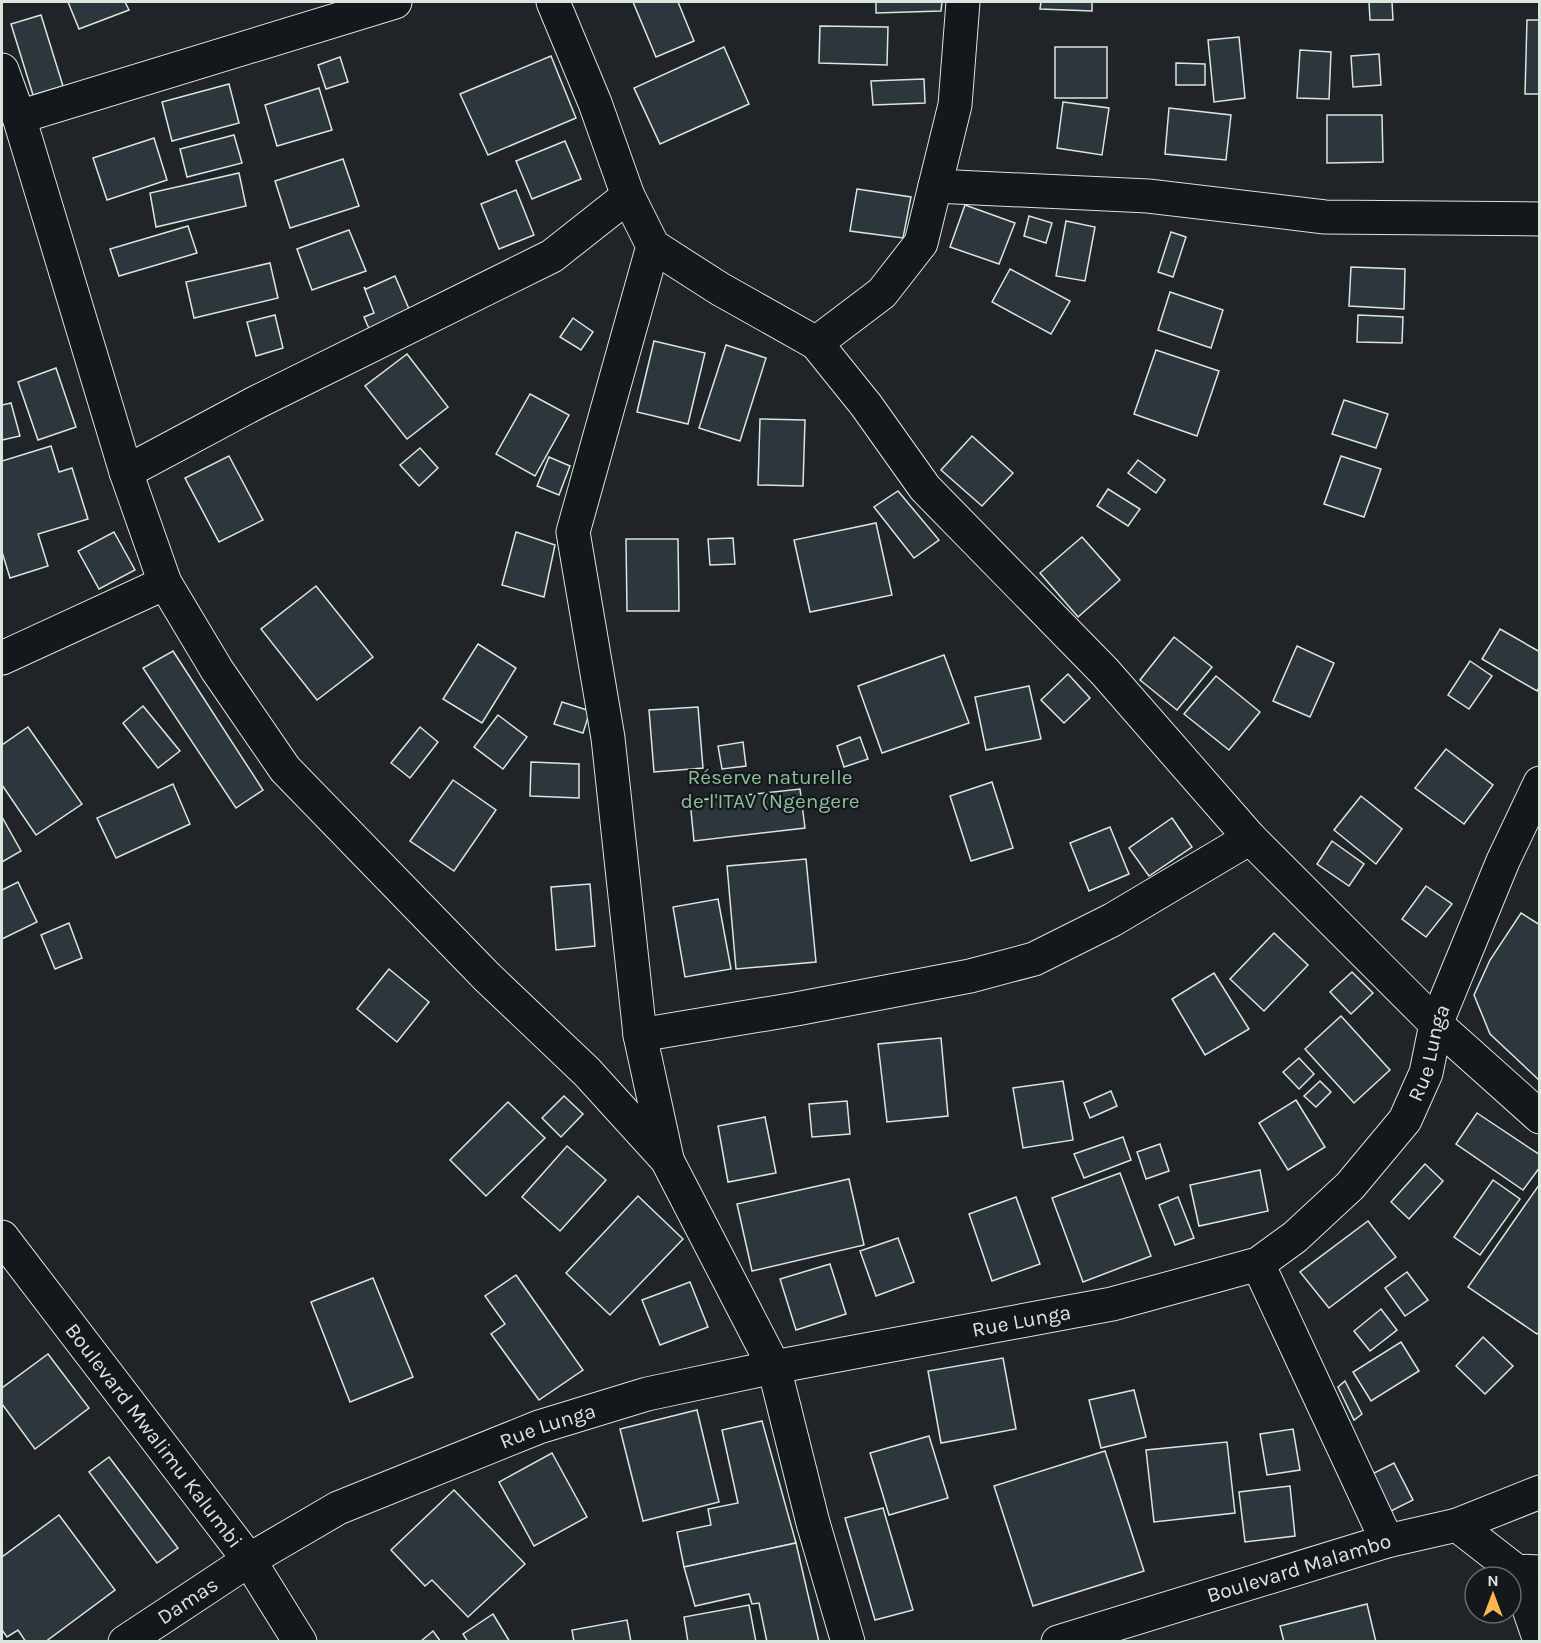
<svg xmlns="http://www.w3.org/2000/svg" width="1541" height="1643" viewBox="0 0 1541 1643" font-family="Karla,sans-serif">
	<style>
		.green { fill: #202428; stroke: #939e99; stroke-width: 1.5; fill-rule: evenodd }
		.building { fill: #2c363c; stroke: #d8e6dc; stroke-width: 1.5 }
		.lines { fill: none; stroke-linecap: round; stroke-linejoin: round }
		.minor-casing { stroke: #d8e6dc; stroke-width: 35 }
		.tertiary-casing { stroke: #d8e6dc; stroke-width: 35 }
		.minor { stroke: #14181c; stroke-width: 33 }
		.tertiary { stroke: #14181c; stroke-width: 33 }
		.labels { text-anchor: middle; stroke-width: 4.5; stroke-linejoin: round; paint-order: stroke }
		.park-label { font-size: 21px; fill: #8ac095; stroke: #14181c }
		.street-label { font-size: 21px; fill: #d8e6dc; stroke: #14181c }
	</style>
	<rect width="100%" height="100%" fill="#14181c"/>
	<path class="green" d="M 2,2 L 1539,2 L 1539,1641 L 2,1642 ZM 1475,1577 L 1511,1577 L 1511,1613 L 1475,1613 Z"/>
	<g class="building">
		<polygon points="68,2 125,2 129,10 79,29"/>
		<polygon points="633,2 678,2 694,41 656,57"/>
		<polygon points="876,2 942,2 941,11 876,13"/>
		<polygon points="1041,2 1092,2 1092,11 1040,9"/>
		<polygon points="1369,2 1392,2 1393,20 1370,20"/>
		<polygon points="41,15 63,86 33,95 11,24"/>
		<polygon points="1527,20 1540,20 1540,94 1525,94"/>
		<polygon points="820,26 888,27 887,65 819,63"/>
		<polygon points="1239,37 1245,98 1214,102 1208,40"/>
		<polygon points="724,47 749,104 660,144 634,88"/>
		<rect x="1055" y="47" width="52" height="51"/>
		<polygon points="1300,50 1331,52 1329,99 1297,98"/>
		<polygon points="1379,54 1381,85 1353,87 1351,56"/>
		<polygon points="551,56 576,118 488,155 460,94"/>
		<polygon points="340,57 348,82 326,89 318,65"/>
		<polygon points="1176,63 1205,64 1205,85 1176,85"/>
		<polygon points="924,79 925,103 873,105 871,81"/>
		<polygon points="229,84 239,123 172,141 162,102"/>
		<polygon points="319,88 332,130 277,146 265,105"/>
		<polygon points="1063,102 1109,108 1102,155 1057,148"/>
		<polygon points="1169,108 1231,115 1226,160 1165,154"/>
		<polygon points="1327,115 1382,115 1383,162 1327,163"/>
		<polygon points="234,135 242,163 187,177 180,149"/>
		<polygon points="154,138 167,180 107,200 93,158"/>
		<polygon points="565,141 581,179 532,199 516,161"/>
		<polygon points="343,159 359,206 290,228 275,181"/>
		<polygon points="239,173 246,206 156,227 150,193"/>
		<polygon points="857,189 911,197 903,238 850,231"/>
		<polygon points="516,190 534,235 499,249 481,204"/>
		<polygon points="965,205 1015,223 999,264 950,247"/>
		<polygon points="1029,216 1052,223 1046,243 1024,236"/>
		<polygon points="1066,221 1095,227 1085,281 1056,276"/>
		<polygon points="188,226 197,253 119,276 110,249"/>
		<polygon points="349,230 366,271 312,290 297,249"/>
		<polygon points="1171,232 1186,237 1173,277 1158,272"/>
		<polygon points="270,263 278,298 194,318 186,282"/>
		<polygon points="1351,267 1405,269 1404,309 1349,306"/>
		<polygon points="1010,269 1070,301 1051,334 992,302"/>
		<polygon points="395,276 409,309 370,331 364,317 374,313 364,287 366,289"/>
		<polygon points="1170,292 1223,310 1211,348 1158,330"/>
		<polygon points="275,315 283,348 256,356 247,322"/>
		<polygon points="1358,315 1403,317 1402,343 1357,342"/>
		<polygon points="573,318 593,332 581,350 560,337"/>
		<polygon points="654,341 705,353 688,424 637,412"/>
		<polygon points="726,345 766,358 740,441 699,428"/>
		<polygon points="1156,350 1219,371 1197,436 1134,414"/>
		<polygon points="407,354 448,407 407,439 365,386"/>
		<polygon points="56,368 76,427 38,440 18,382"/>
		<polygon points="530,394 569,415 535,476 496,454"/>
		<polygon points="1344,400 1388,414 1376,448 1332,434"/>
		<polygon points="11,403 20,436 2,440 2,405"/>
		<polygon points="760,419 805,420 803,486 758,485"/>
		<polygon points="972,436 1013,473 982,506 941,470"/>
		<polygon points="51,446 59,472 72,468 88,519 38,534 48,566 10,578 2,552 2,461"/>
		<polygon points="420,448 438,468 419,486 400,465"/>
		<polygon points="229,456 263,520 219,542 185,478"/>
		<polygon points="1341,456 1381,469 1364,517 1324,504"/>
		<polygon points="549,457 570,466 559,495 537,486"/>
		<polygon points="1138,460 1165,480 1156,493 1128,473"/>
		<polygon points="1108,489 1140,509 1128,526 1097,506"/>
		<polygon points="898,491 939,540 914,558 874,507"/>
		<polygon points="876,523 892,595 810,612 794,540"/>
		<polygon points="114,532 135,570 99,589 78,551"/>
		<polygon points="516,532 555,545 544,597 502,585"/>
		<polygon points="1082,537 1120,580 1078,617 1040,573"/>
		<polygon points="733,538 735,564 710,565 708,539"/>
		<polygon points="626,539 678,539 679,611 627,611"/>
		<polygon points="316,586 373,657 317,700 261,629"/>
		<polygon points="1500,629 1540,652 1540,686 1537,691 1482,659"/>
		<polygon points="1174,637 1212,667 1177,710 1140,680"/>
		<polygon points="478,644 516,668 482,723 443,699"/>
		<polygon points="1297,646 1334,663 1310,717 1273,701"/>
		<polygon points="173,651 263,790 236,808 143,668"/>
		<polygon points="944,655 969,723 882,753 858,686"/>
		<polygon points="1470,661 1492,676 1469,709 1448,695"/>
		<polygon points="1068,674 1090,698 1064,723 1041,700"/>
		<polygon points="1216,676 1260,712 1229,750 1184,714"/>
		<polygon points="1029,686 1041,739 986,750 975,697"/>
		<polygon points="562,702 590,711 583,733 554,724"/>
		<polygon points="143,706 180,751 158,768 123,723"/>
		<polygon points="698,707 703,768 654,772 649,710"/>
		<polygon points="498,715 527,737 503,769 474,747"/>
		<polygon points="28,727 82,804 36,835 2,785 2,745"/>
		<polygon points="420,727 438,742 410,778 391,763"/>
		<polygon points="860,737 868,759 844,767 837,746"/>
		<polygon points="743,742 746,766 722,769 718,746"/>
		<polygon points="1446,749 1493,785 1464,824 1415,788"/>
		<polygon points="531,762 579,764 579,798 530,796"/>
		<polygon points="453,780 496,810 454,871 410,841"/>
		<polygon points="992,782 1013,848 971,861 950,796"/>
		<polygon points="173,784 190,824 116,858 97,818"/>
		<polygon points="800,789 805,828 694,841 690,801"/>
		<polygon points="1361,796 1402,829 1376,864 1334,830"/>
		<polygon points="2,817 21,851 2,862"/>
		<polygon points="1172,818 1192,847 1149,876 1129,848"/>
		<polygon points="1110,827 1129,874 1089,891 1070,843"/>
		<polygon points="1332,841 1364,864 1349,886 1317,864"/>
		<polygon points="806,859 816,962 736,969 727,866"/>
		<polygon points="18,882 37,922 2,939 2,890"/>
		<polygon points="590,884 595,946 556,950 551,887"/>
		<polygon points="1426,886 1452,904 1426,937 1402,919"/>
		<polygon points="718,899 731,969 685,977 673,907"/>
		<polygon points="1521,913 1540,925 1540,1081 1490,1034 1474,995 1490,960"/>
		<polygon points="69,923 82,958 55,969 41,935"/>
		<polygon points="1274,933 1308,965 1264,1011 1230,979"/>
		<polygon points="389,969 429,1002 397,1042 357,1009"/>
		<polygon points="1352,972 1373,993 1351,1014 1330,992"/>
		<polygon points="1214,973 1249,1029 1205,1055 1172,999"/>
		<polygon points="1341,1016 1390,1070 1354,1103 1305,1049"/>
		<polygon points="941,1038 948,1116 887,1122 878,1044"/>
		<polygon points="1299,1058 1314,1074 1299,1089 1283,1072"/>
		<polygon points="1063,1081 1073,1140 1023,1148 1013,1088"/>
		<polygon points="1320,1081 1331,1092 1316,1107 1304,1096"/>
		<polygon points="1111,1091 1117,1106 1090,1118 1084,1103"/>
		<polygon points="564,1096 583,1114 561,1137 542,1118"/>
		<polygon points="1296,1100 1325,1147 1288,1170 1259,1123"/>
		<polygon points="847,1101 850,1134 812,1137 809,1104"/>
		<polygon points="508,1102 545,1138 486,1196 450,1160"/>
		<polygon points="1477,1113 1540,1155 1540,1167 1523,1190 1456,1144"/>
		<polygon points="765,1117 776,1173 728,1182 718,1126"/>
		<polygon points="1123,1137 1131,1160 1084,1178 1074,1154"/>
		<polygon points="1160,1144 1169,1171 1146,1179 1137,1152"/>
		<polygon points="567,1146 606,1180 560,1231 522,1197"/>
		<polygon points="1425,1164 1443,1181 1409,1219 1391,1202"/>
		<polygon points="1260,1170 1268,1211 1199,1226 1190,1185"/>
		<polygon points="1120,1173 1151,1256 1083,1282 1052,1198"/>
		<polygon points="849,1179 864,1245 752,1271 737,1204"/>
		<polygon points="1493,1180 1520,1199 1480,1255 1454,1237"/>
		<polygon points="1539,1185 1540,1331 1537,1334 1468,1287"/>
		<polygon points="638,1196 683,1239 610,1315 566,1273"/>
		<polygon points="1016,1197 1040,1264 992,1281 969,1214"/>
		<polygon points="1178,1197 1194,1238 1175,1245 1159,1205"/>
		<polygon points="1368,1221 1396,1257 1329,1308 1300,1272"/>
		<polygon points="898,1238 914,1282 876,1296 860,1251"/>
		<polygon points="830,1264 846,1314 796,1330 780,1279"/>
		<polygon points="1407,1272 1428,1300 1405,1316 1385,1288"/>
		<polygon points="516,1275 583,1370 539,1400 491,1334 505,1324 485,1296"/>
		<polygon points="373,1278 413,1377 350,1402 311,1302"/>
		<polygon points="690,1282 708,1327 660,1345 642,1300"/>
		<polygon points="1381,1309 1397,1330 1370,1351 1354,1331"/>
		<polygon points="1483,1337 1513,1366 1485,1394 1456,1366"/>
		<polygon points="1401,1342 1419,1371 1371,1401 1353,1372"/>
		<polygon points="48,1354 89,1408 35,1449 2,1404 2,1388"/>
		<polygon points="1003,1358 1016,1429 941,1443 928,1371"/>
		<polygon points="1345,1381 1362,1414 1354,1420 1338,1387"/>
		<polygon points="1134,1390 1146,1437 1101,1448 1089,1400"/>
		<polygon points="697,1410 719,1502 643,1521 620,1429"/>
		<polygon points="762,1421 796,1543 684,1567 677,1532 711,1525 708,1509 738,1503 722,1430"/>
		<polygon points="1293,1429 1300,1470 1267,1475 1260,1434"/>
		<polygon points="929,1436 948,1498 889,1515 870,1453"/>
		<polygon points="1227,1442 1235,1513 1154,1522 1146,1450"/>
		<polygon points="1105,1451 1144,1571 1033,1606 994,1486"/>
		<polygon points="552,1453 587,1517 534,1546 499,1482"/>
		<polygon points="109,1457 178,1548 157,1563 89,1472"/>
		<polygon points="1394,1463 1413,1500 1391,1511 1372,1474"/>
		<polygon points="1290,1486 1295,1536 1245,1542 1239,1492"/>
		<polygon points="454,1490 525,1564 468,1617 432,1580 425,1586 391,1550"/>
		<polygon points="883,1508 913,1610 875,1620 845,1518"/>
		<polygon points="59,1515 115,1590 45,1642 26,1642 18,1630 7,1637 2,1630 2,1557"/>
		<polygon points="796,1543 819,1642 767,1642 759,1603 752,1604 749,1594 695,1606 684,1567"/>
		<polygon points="1367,1604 1376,1642 1284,1642 1280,1626"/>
		<polygon points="749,1605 756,1642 688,1642 684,1617"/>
		<polygon points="493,1614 510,1642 468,1642 463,1634"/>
		<polygon points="627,1620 631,1642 574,1642 572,1630"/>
		<polygon points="433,1631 441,1642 420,1642"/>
	</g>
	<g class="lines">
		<defs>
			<g id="minor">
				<polyline points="553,2 595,103 628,196 653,246 573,532 608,738 640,1035 667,1159"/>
				<polyline points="2,70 19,117 126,472 165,583 217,670 285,769 487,977 587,1072 667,1160 774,1367 813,1523 848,1642"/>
				<polyline points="19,117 395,2"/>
				<polyline points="935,186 1148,196 1325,217 1540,219"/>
				<polyline points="653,246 720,289 816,343 866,405 925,488 1105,672 1250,838 1436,1024 1540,1117"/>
				<polyline points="816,343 882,293 921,243 955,105 963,2"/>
				<polyline points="126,472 255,403 552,256 628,196"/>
				<polyline points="2,658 165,583"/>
				<polyline points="640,1035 796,1009 970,976 1034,959 1112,920 1250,838"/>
				<polyline points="1258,1264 1387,1541"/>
				<polyline points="1457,1525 1516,1571 1540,1572"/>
				<polyline points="1516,1571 1540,1641"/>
				<path id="s1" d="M 125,1642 L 249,1560 L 338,1508 L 539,1427 L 647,1394 L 774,1367 L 1112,1304 L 1258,1264 L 1295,1237 L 1350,1186 L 1405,1120 L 1426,1073 L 1436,1024 L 1503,861 L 1540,783"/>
				<path id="s2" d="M 1058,1642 L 1387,1541 L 1457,1525 L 1540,1492"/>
			</g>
			<g id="tertiary">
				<path id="s3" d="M 2,1237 L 249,1560 L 300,1642"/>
			</g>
		</defs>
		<use href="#minor" class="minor-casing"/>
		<use href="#tertiary" class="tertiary-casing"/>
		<use href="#minor" class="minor"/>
		<use href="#tertiary" class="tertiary"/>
	</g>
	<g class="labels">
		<g class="park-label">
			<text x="770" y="784">Réserve naturelle<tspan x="770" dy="24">de l'ITAV (Ngengere</tspan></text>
		</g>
		<g class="street-label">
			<text dy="7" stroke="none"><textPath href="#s1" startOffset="1485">Rue Lunga</textPath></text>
			<text dy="7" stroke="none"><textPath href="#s1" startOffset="963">Rue Lunga</textPath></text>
			<text dy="7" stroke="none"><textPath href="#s1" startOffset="477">Rue Lunga</textPath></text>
			<text dy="7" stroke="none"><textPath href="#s3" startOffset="250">Boulevard Mwalimu Kalumbi</textPath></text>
			<text dy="7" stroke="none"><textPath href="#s2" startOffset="252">Boulevard Malambo</textPath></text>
			<text dy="7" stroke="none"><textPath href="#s1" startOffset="75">Damas</textPath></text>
		</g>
	</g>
	<rect width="1541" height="1643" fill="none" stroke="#d8e6dc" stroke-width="6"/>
	<g transform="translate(1493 1595)"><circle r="28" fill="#14181c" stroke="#626a69" stroke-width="1.5"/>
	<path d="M0-4.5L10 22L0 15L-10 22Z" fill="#ffb74d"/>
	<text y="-9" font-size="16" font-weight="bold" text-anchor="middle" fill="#d8e6dc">N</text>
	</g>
</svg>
